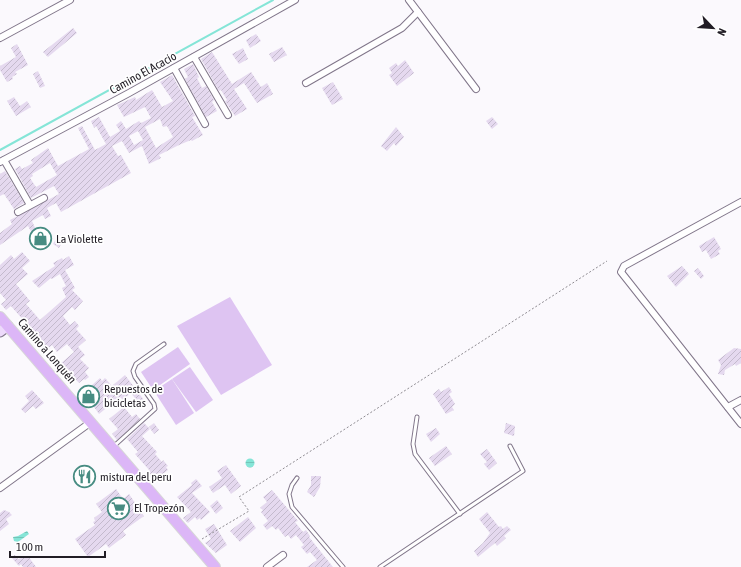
<svg xmlns="http://www.w3.org/2000/svg" width="741" height="567" viewBox="0 0 741 567" font-family="'Asap Condensed',sans-serif">
	<style>
		.pitch { fill: #dec4f2 }
		.water { fill: url(#water-rules) }
		.lines { fill: none; stroke-linecap: round; stroke-linejoin: round }
		.stream { stroke: #85e5d7; stroke-width: 2 }
		.building { fill: url(#building-hatch); fill-rule: evenodd }
		.lane-casing { stroke: #81768a; stroke-width: 5 }
		.street-casing { stroke: #81768a; stroke-width: 8 }
		.secondary-casing { stroke: #81768a; stroke-width: 11 }
		.primary-casing { stroke: #d7d6d8; stroke-width: 12 }
		.path { stroke: #8e8b91; stroke-width: 1; stroke-dasharray: 2 2; stroke-linecap: butt }
		.lane { stroke: #fff; stroke-width: 3 }
		.street { stroke: #fff; stroke-width: 6 }
		.secondary { stroke: #eddafb; stroke-width: 9 }
		.primary { stroke: #dcb6f7; stroke-width: 10 }
		.labels { text-anchor: middle; stroke-width: 3.5; stroke-linejoin: round; paint-order: stroke }
		.street-label { font-size: 12px; fill: #211d25; stroke: #fff }
		.poi-label { font-size: 12px; fill: #211d25; stroke: #fff; text-anchor: start }
	</style>
	<defs>
		<pattern id="water-rules" width="6" height="5" patternUnits="userSpaceOnUse"><rect width="6" height="5" fill="#85e5d7"/><path d="M0 2.5h6" fill="none" stroke="#73c4b8"/></pattern>
		<pattern id="building-hatch" width="6" height="6" patternUnits="userSpaceOnUse"><rect width="6" height="6" fill="#e5d9ef"/><path d="M-1 1l2-2M0 6l6-6M5 7l2-2" fill="none" stroke="#c4bacd"/></pattern>
	</defs>
	<rect width="100%" height="100%" fill="#fbf9fd"/>
	<g class="pitch">
		<polygon points="230,297 272,365 221,395 177,326"/>
		<polygon points="178,347 190,364 153,390 141,372"/>
		<polygon points="190,367 213,400 196,412 172,379"/>
		<polygon points="172,379 194,413 176,425 154,391"/>
	</g>
	<g class="water">
		<circle cx="250" cy="463" r="4.5"/>
		<polygon points="27,531 29,534 18,542 14,541 13,537 18,536"/>
	</g>
	<g class="lines">
		<polyline class="stream" points="0,150 273,0"/>
	</g>
	<g class="building">
		<polygon points="73,28 77,33 48,57 43,52"/>
		<polygon points="256,34 261,41 250,48 246,40"/>
		<polygon points="17,44 28,65 15,72 17,74 12,77 13,79 7,82 0,70 0,66 16,57 11,48"/>
		<polygon points="282,47 287,55 274,62 269,54"/>
		<polygon points="243,48 248,59 239,64 232,54"/>
		<polygon points="212,52 232,84 251,72 261,87 267,83 273,94 257,103 244,83 234,89 247,109 235,116 225,101 227,100 221,90 219,91 201,59"/>
		<polygon points="405,60 414,73 397,86 389,75 392,73 389,68 396,63 398,66"/>
		<polygon points="193,64 199,77 197,78 202,88 206,86 214,100 212,102 217,111 206,117 185,79 188,77 184,69"/>
		<polygon points="38,71 45,86 40,88 33,74"/>
		<path d="M 172,75 L 195,116 L 192,117 L 203,135 L 192,141 L 191,140 L 179,145 L 159,155 L 161,158 L 149,164 L 142,146 L 129,153 L 122,141 L 112,146 L 118,156 L 121,155 L 131,173 L 61,212 L 56,203 L 47,208 L 51,216 L 45,219 L 43,215 L 32,221 L 36,230 L 41,228 L 47,240 L 38,244 L 28,226 L 0,245 L 0,233 L 12,224 L 10,220 L 59,194 L 54,186 L 31,198 L 15,169 L 20,166 L 22,169 L 33,163 L 31,160 L 48,148 L 58,166 L 89,149 L 78,128 L 82,126 L 95,150 L 106,144 L 96,126 L 94,128 L 91,121 L 99,117 L 110,137 L 120,131 L 116,125 L 121,121 L 126,129 L 139,121 L 141,123 L 151,118 L 145,107 L 124,117 L 117,105 L 135,97 L 136,100 L 152,90 L 162,107 L 173,101 L 160,82 ZM 160,119 L 163,127 L 167,126 L 173,137 L 156,148 L 145,127 ZM 138,131 L 143,140 L 134,145 L 129,136 ZM 50,163 L 57,175 L 36,187 L 30,178 L 33,176 L 32,174 Z"/>
		<polygon points="333,82 343,99 332,105 322,88"/>
		<polygon points="14,97 20,106 27,101 31,107 16,116 7,101"/>
		<polygon points="492,117 498,124 492,129 486,121"/>
		<polygon points="396,127 404,137 396,146 394,143 387,151 381,146"/>
		<polygon points="5,171 24,203 14,209 4,194 0,196 0,174"/>
		<polygon points="714,237 721,249 718,251 720,254 711,259 706,250 702,252 699,246"/>
		<polygon points="56,239 62,242 59,248 53,244"/>
		<polygon points="22,252 30,261 22,268 28,274 16,284 30,301 26,304 40,320 66,297 62,288 66,286 60,274 52,279 51,278 39,288 32,281 55,266 53,263 62,258 63,260 69,256 74,265 65,270 75,288 72,290 83,301 75,310 72,307 63,316 70,325 75,321 79,326 76,329 86,340 78,347 85,355 80,359 89,368 85,372 89,377 85,380 84,379 79,383 68,371 67,373 59,365 74,352 67,344 57,352 52,345 44,352 39,346 41,344 35,336 33,338 29,334 32,330 11,306 6,310 1,304 6,300 0,293 0,265 11,255 14,259"/>
		<polygon points="682,266 689,274 676,287 667,276"/>
		<polygon points="698,268 704,276 701,279 694,271"/>
		<polygon points="734,348 741,349 741,363 736,366 735,364 725,370 724,375 718,374 721,365 718,360"/>
		<polygon points="125,375 147,404 139,409 135,404 138,402 131,393 123,400 120,397 99,414 87,397 92,393 90,390 94,387 92,385 100,378 102,381 105,378 112,386"/>
		<polygon points="449,387 452,392 449,394 455,404 452,407 454,410 446,414 433,394 439,389 441,392"/>
		<polygon points="32,390 44,403 36,409 33,406 25,413 21,409 29,401 25,396"/>
		<polygon points="124,407 132,417 136,414 140,419 117,440 112,434 118,429 109,419"/>
		<polygon points="144,423 150,429 142,436 157,452 155,454 162,462 163,460 168,466 166,467 168,470 159,477 156,474 151,478 147,474 150,471 135,454 138,452 127,439"/>
		<polygon points="154,423 159,430 154,434 149,427"/>
		<polygon points="506,423 515,426 514,436 504,433"/>
		<polygon points="436,428 440,434 431,442 426,434"/>
		<polygon points="446,446 452,454 435,466 429,458"/>
		<polygon points="487,449 497,463 489,470 484,464 487,462 480,454"/>
		<polygon points="226,465 241,486 231,494 225,485 213,493 209,487 222,478 217,471"/>
		<polygon points="311,476 321,476 320,487 314,497 307,492 311,485"/>
		<polygon points="196,479 202,486 192,493 210,512 201,520 200,518 197,520 195,517 188,523 183,518 191,512 177,497 192,485 191,483"/>
		<polygon points="116,489 123,499 129,494 144,516 123,531 126,535 109,548 106,544 88,557 75,539 95,525 93,522 95,521 94,518 102,512 96,504"/>
		<polygon points="272,490 298,521 295,522 303,532 306,530 310,536 309,537 333,567 307,567 317,560 310,552 307,554 301,547 304,545 296,535 291,539 288,535 285,537 278,528 276,530 272,526 267,530 263,525 268,521 261,512 263,510 260,508 267,502 263,497"/>
		<polygon points="217,500 223,508 216,514 210,506"/>
		<polygon points="4,510 9,512 12,515 6,519 9,524 0,531 0,513"/>
		<polygon points="487,512 499,527 501,526 503,529 507,526 511,530 504,536 506,538 497,546 495,543 478,557 474,551 483,543 490,533 479,519"/>
		<polygon points="248,517 256,528 240,542 230,531"/>
		<polygon points="214,524 227,545 216,553 205,543 211,539 205,529"/>
		<polygon points="15,555 18,559 28,556 36,567 23,567 21,564 19,566 11,557"/>
	</g>
	<g class="lines">
		<defs>
			<g id="lane">
				<polyline points="417,417 413,444 415,454 460,514"/>
				<polyline points="114,446 155,409 154,404 135,377 133,371 136,364 164,344"/>
				<polyline points="297,478 292,485 289,494 292,507 343,567"/>
				<polyline points="380,567 523,471 510,446"/>
			</g>
			<g id="street">
				<polyline points="409,0 476,89"/>
				<polyline points="0,38 70,0"/>
				<polyline points="194,57 228,115"/>
				<polyline points="174,68 205,124"/>
				<polyline points="306,83 402,28 418,12"/>
				<polyline points="4,160 30,205"/>
				<polyline points="0,162 129,93 295,0"/>
				<polyline points="741,202 624,266 621,272 741,424"/>
				<polyline points="18,212 44,198"/>
				<polyline points="728,407 741,400"/>
				<polyline points="0,488 91,422"/>
				<polyline points="267,567 283,555"/>
			</g>
			<polyline id="secondary" points="0,332 8,326"/>
			<polyline id="primary" points="0,317 215,567"/>
		</defs>
		<use href="#lane" class="lane-casing"/>
		<use href="#street" class="street-casing"/>
		<use href="#secondary" class="secondary-casing"/>
		<use href="#primary" class="primary-casing"/>
		<polyline class="path" points="202,539 249,511 239,497 607,261"/>
		<use href="#lane" class="lane"/>
		<use href="#street" class="street"/>
		<use href="#secondary" class="secondary"/>
		<use href="#primary" class="primary"/>
	</g>
	<defs>
		<symbol id="shop-ring" viewBox="-11 -11 22 22"><circle r="9.5" fill="#fff" stroke="#478c82" stroke-width="1.5"/><path d="M-5-2.5h2.3a2.7 3.5 0 0 1 5.4 0H5L5.5 6h-11ZM-1.5-2.5h3a1.5 2.3 0 0 0-3 0Z" fill="#478c82"/></symbol>
		<symbol id="restaurant-ring" viewBox="-11 -11 22 22"><circle r="9.5" fill="#fff" stroke="#478c82" stroke-width="1.5"/><path d="M-5-6h1v4h1v-4h1v4h1v-4h1v5L-1.5 .5V6h-2V.5L-5-1ZM5-6V6H3V1.5H1.5Q1.5-4 5-6Z" fill="#478c82"/></symbol>
		<symbol id="supermarket-ring" viewBox="-11 -11 22 22"><circle r="9.5" fill="#fff" stroke="#478c82" stroke-width="1.5"/><path d="M-6-5.5h2.5l.6 2H6L4.5 2H-2.5L-4.4-4H-6ZM-1.5 3.2a1.3 1.3 0 1 0 .1 0ZM3 3.2a1.3 1.3 0 1 0 .1 0Z" fill="#478c82"/></symbol>
	</defs>
	<g fill-rule="evenodd">
		<use href="#shop-ring" x="28" y="226" width="25" height="25"/>
		<use href="#shop-ring" x="76" y="384" width="25" height="25"/>
		<use href="#restaurant-ring" x="72" y="464" width="25" height="25"/>
		<use href="#supermarket-ring" x="106" y="496" width="25" height="25"/>
	</g>
	<g class="labels">
		<g class="street-label">
			<text transform="translate(143 73) rotate(-29)" y="4">Camino El Acacio</text>
			<text transform="translate(47 351) rotate(49)" y="4">Camino a Lonquén</text>
		</g>
		<g class="poi-label">
			<text x="56" y="243">La Violette</text>
			<text x="104" y="393">Repuestos de<tspan x="104" dy="14">bicicletas</tspan></text>
			<text x="100" y="481">mistura del peru</text>
			<text x="134" y="512">El Tropezón</text>
		</g>
	</g>
	<g transform="translate(713 28) rotate(115)" stroke="#ffffff" stroke-width="3" paint-order="stroke">
	<path d="M0-3L7 15L0 10L-7 15Z" fill="#211d25"/>
	<text y="-6" font-size="11" font-weight="bold" text-anchor="middle" fill="#211d25">N</text>
	</g>
	<path d="M10 551v6h95v-6" fill="none" stroke="#211d25" stroke-width="2"/>
	<text x="16" y="551" font-size="12" fill="#211d25" stroke="#ffffff" stroke-width="3" paint-order="stroke">100 m</text>
</svg>
